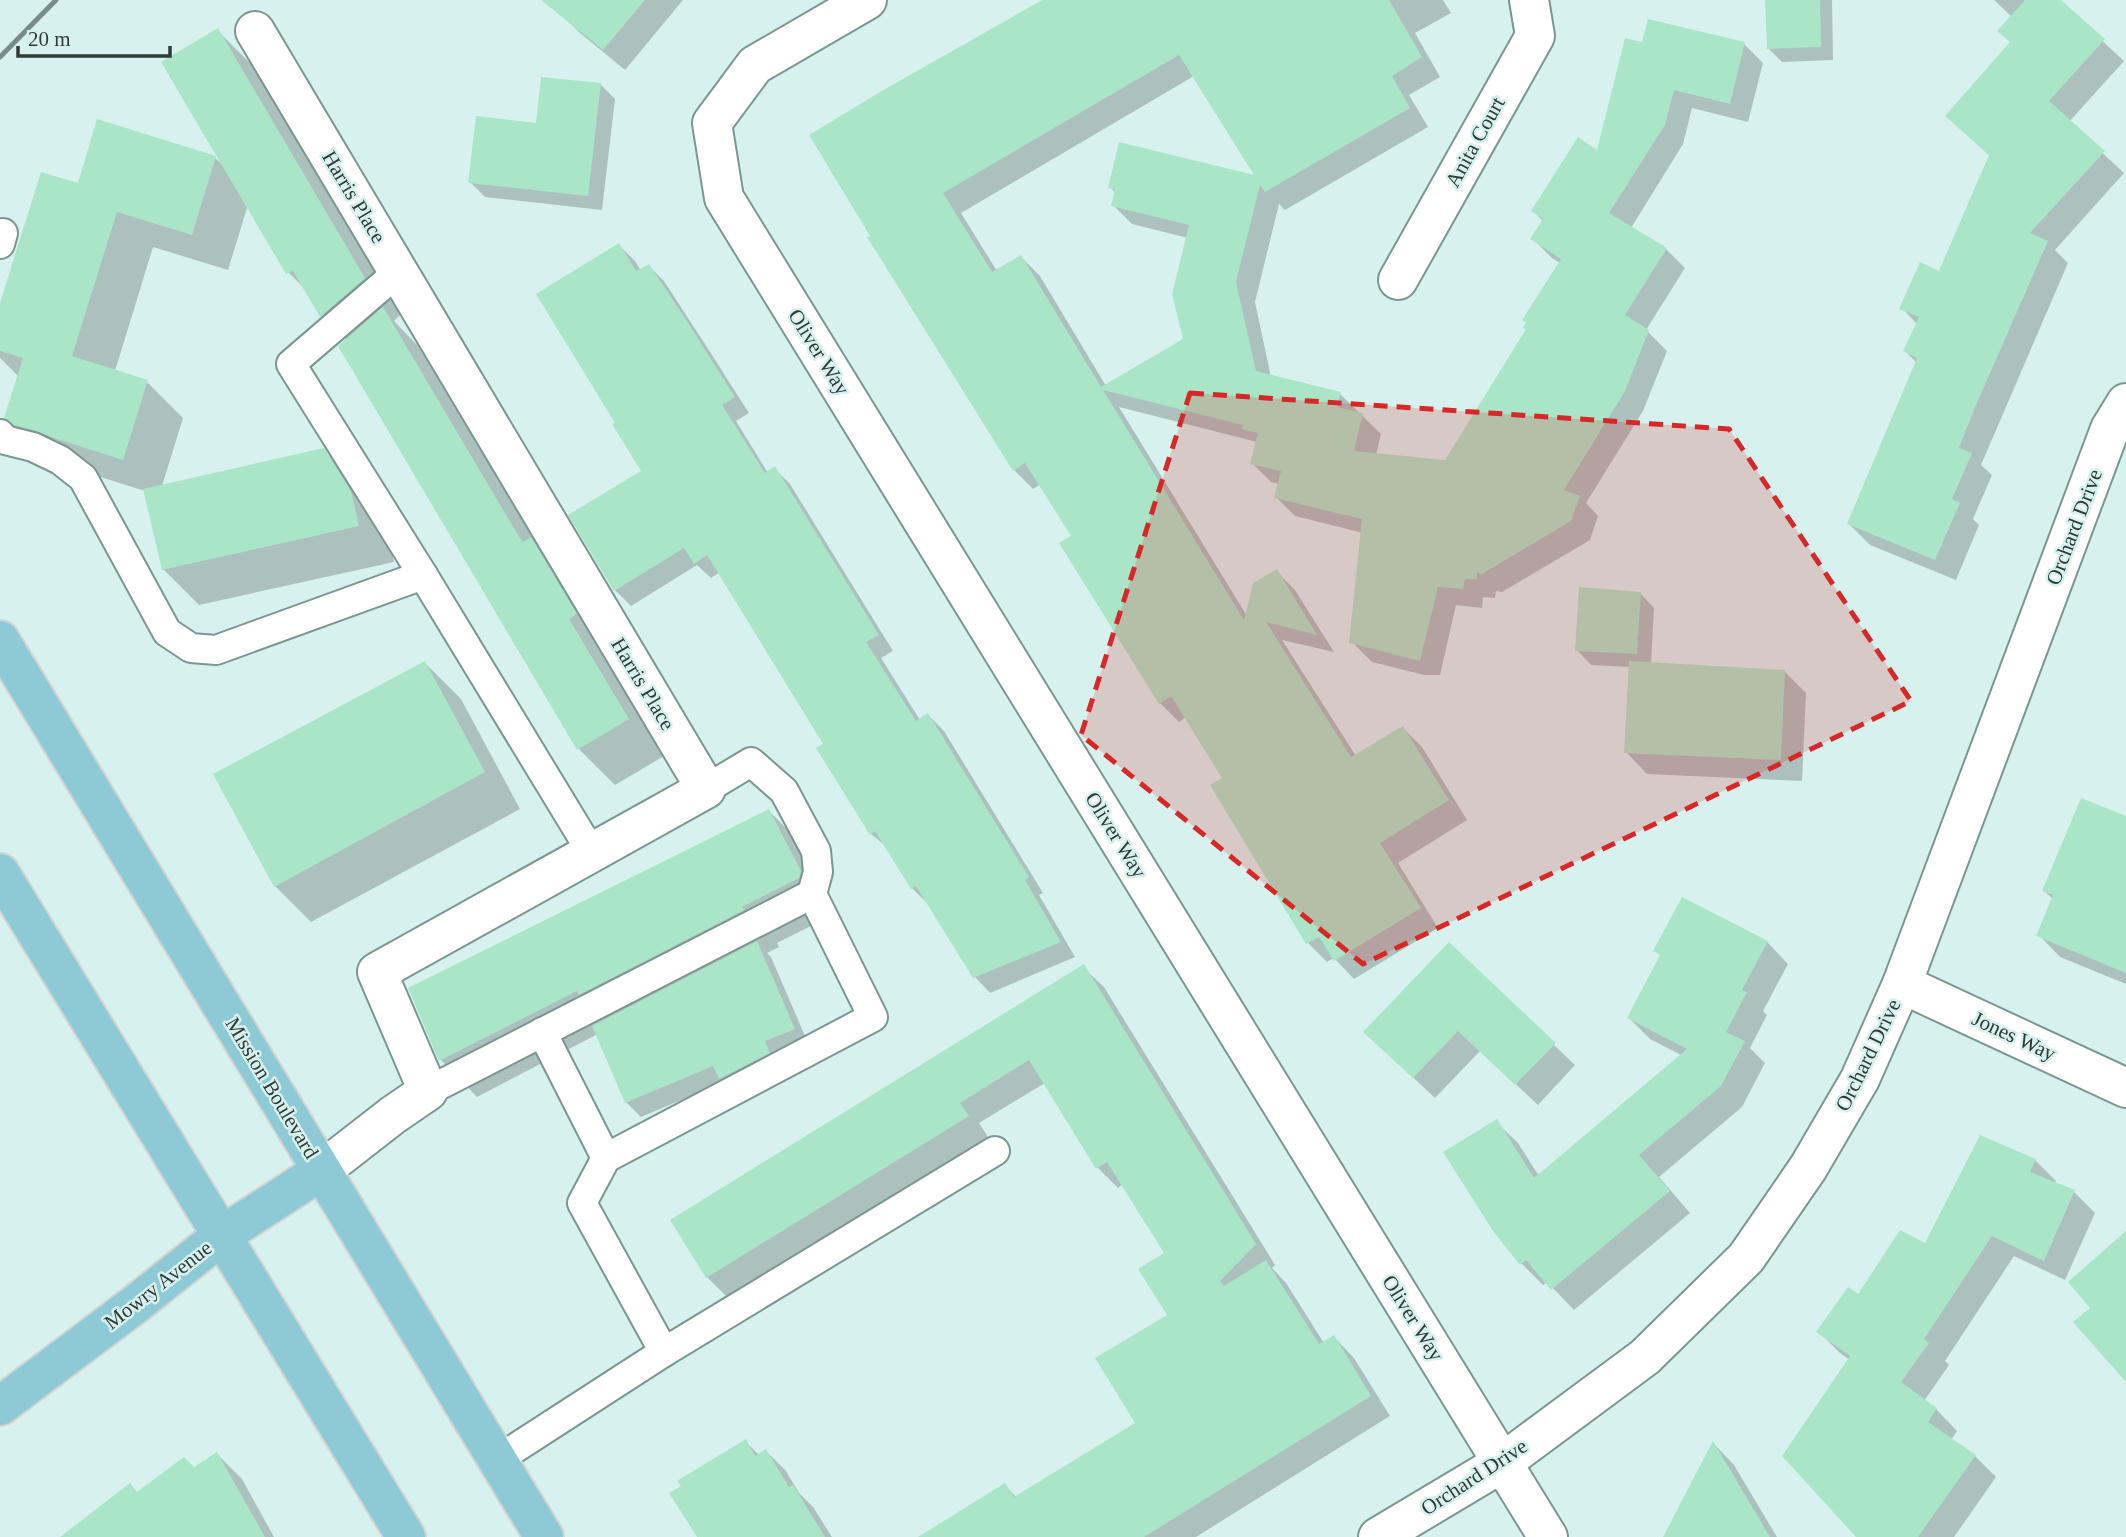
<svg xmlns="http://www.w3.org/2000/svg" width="2126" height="1537" viewBox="0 0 2126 1537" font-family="Georgia,serif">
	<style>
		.shadow { fill: #0003; fill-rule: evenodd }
		.building { fill: #aae5c7; fill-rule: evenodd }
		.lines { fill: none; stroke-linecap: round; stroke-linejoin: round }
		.service-casing { stroke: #7c9692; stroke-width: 32 }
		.minor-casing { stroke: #7c9692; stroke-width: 42 }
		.primary-casing { stroke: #d1d4d3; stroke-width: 42 }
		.service { stroke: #fff; stroke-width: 28 }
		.minor { stroke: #fff; stroke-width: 38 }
		.primary { stroke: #8dcad5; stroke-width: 38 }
		.rail { stroke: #7a8c8a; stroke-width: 5 }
		.marked { fill: #d62828; fill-opacity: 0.2; stroke: #d62828; stroke-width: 5; stroke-dasharray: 14 9; stroke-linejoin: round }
		.labels { text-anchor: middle; stroke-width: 5; stroke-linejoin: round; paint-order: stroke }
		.street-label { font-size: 21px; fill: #303a39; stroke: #d7f2ee }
	</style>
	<rect width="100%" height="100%" fill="#d7f2ee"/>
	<g class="shadow">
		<polygon points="568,0 683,0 625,70 580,33 559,12"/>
		<path d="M 1046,0 L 1443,0 L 1451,13 L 1415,33 L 1440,77 L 1409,95 L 1428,127 L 1285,210 L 1279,204 L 1255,302 L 1271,377 L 1340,394 L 1381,434 L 1376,455 L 1446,462 L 1528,330 L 1560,263 L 1552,258 L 1533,239 L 1544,222 L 1533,211 L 1598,152 L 1643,44 L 1744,44 L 1763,63 L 1748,122 L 1692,108 L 1683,144 L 1631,228 L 1666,249 L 1685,268 L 1646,330 L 1667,351 L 1643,411 L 1586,503 L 1598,516 L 1590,540 L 1502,592 L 1496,591 L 1495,598 L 1483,597 L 1482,608 L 1456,605 L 1440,675 L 1424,675 L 1372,662 L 1353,643 L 1363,533 L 1295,516 L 1276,497 L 1279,484 L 1271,482 L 1252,463 L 1257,442 L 1119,407 L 1247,616 L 1276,571 L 1295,590 L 1334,652 L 1282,640 L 1356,756 L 1403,728 L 1422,747 L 1467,820 L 1398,863 L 1438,928 L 1354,979 L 1334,958 L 1327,962 L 1308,943 L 1212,786 L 1224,779 L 1186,717 L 1179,722 L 1160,703 L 1073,536 L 1041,484 L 1033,489 L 1014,470 L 870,238 ZM 1194,76 L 1258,178 L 1110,187 L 1116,193 L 1113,205 L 1132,224 L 1188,238 L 1185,339 L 1106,386 L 1040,276 L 1021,257 L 997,271 L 961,213 Z"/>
		<polygon points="1767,0 1832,0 1833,60 1782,62 1768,48"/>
		<polygon points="1994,0 2058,0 2124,61 2069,122 2124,173 2055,250 2068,263 1981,465 1992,475 1973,519 1979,525 1956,580 1870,545 1849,524 1917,363 1905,351 1917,324 1902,308 1940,274 1990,156 1947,116 2012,43 2012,17"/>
		<polygon points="218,31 254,67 400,315 394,321 418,346 539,548 567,576 612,651 604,656 664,756 615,785 579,749 347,340 322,316 308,292 288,272 248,205 228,270 153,247 115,371 147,382 183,418 162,486 323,450 360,486 386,529 394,562 199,605 163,569 145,491 91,474 42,454 6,418 19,377 0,358 0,309 79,185 215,158 222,164"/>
		<polygon points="601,85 615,99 602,210 485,197 470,182 537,125"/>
		<polygon points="619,245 635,261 641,271 649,266 664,281 703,341 749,413 736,421 768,473 775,469 790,484 893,651 881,658 920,720 928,715 944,731 1043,893 1039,895 1075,957 990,993 975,977 929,903 928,904 912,888 888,848 871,834 825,745 720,572 711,578 697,565 631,606 615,590 571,515 643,471 617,423"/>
		<polygon points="1640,593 1654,608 1651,664 1785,672 1806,693 1802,781 1647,774 1626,752 1630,667 1591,665 1577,650"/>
		<polygon points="425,663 461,699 520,809 311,922 275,886"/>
		<polygon points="769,811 805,847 836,909 835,914 777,943 779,947 767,953 771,957 808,1043 724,1082 641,1117 626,1102 598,1034 477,1097 441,1060 410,989"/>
		<polygon points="2126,818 2126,984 2060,957 2039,935 2053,899 2044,891"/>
		<polygon points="1767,942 1788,964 1763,1011 1767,1015 1750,1048 1765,1063 1742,1107 1659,1177 1690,1213 1574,1310 1547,1282 1543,1285 1522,1264 1494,1229 1496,1122 1518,1143 1539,1176 1683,1056 1650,1039 1629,1018"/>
		<polygon points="1449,945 1575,1065 1538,1105 1480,1051 1435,1098 1387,1053"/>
		<polygon points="1083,967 1104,987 1275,1265 1272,1268 1286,1283 1324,1343 1334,1337 1354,1358 1390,1416 1196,1537 921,1537 1005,1485 1016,1497 1137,1423 1170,1315 1167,1253 1122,1185 1118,1188 1098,1168 1045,1083 979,1123 988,1137 728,1298 707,1277 672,1220"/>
		<polygon points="2035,1160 2056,1181 2055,1184 2074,1192 2095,1213 2065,1280 2014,1256 1945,1361 1949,1365 1924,1401 1936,1409 1957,1431 1951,1440 1975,1456 1996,1477 1954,1537 1858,1537 1850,1360 1840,1353 1819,1332 1859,1297"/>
		<polygon points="745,1441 759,1455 766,1451 786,1471 799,1493 813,1507 832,1537 699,1537"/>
		<polygon points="1714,1444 1734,1465 1777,1537 1672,1537"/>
		<polygon points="217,1454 242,1479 274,1537 79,1537 138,1494 194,1469"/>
	</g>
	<g class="building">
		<polygon points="541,0 645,0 603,50"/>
		<path d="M 1042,0 L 1389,0 L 1422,57 L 1392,76 L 1410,108 L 1265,192 L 1260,185 L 1236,282 L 1256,371 L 1341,392 L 1337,407 L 1363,413 L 1354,451 L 1445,460 L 1526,329 L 1523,328 L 1526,322 L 1522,320 L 1561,259 L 1530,239 L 1543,219 L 1531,211 L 1578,137 L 1597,150 L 1625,38 L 1642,42 L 1648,19 L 1745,42 L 1730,104 L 1674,90 L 1665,125 L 1609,213 L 1667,248 L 1625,315 L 1649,330 L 1625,391 L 1564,490 L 1580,496 L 1571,521 L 1482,574 L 1477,573 L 1477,579 L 1465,579 L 1463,589 L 1438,587 L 1420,661 L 1349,643 L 1362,519 L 1274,498 L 1281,471 L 1250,464 L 1258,433 L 1242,429 L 1243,425 L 1103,390 L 1244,620 L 1253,583 L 1277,569 L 1317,635 L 1266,622 L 1351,757 L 1403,726 L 1449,800 L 1380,843 L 1421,908 L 1334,961 L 1319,937 L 1306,944 L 1210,785 L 1222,778 L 1171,696 L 1159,704 L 1059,543 L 1071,536 L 1025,463 L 1013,471 L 867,237 L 870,236 L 809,135 L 880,92 ZM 1179,55 L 1254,175 L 1119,142 L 1108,188 L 1115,189 L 1111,206 L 1189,225 L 1172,294 L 1183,339 L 1101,387 L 1021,255 L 992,272 L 943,193 Z"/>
		<polygon points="1765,0 1820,0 1821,47 1767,49"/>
		<polygon points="2025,0 2061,0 2105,39 2049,101 2105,151 2030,233 2048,241 1976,405 1959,448 1972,453 1952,499 1960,503 1935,560 1847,524 1917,358 1903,351 1919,317 1899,309 1920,262 1939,271 1989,155 1945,116 2010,42 1997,31"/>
		<polygon points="218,28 365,278 320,317 293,271 286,274 161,62"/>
		<polygon points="541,77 601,83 588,196 468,183 476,116 536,123"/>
		<polygon points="97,119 216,156 192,235 117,212 72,356 148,380 123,460 54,438 37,431 14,425 4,418 23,358 0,351 0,303 41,172 78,183"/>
		<polygon points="619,243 636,271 649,264 688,323 735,397 722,405 765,473 775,466 879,635 866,642 916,721 928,713 1029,877 1025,880 1061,942 973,978 916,886 911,889 875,831 870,835 816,748 823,744 707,555 694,564 684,548 614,591 568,515 641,471 612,424 615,423 536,294"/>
		<polygon points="383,307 518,535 523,542 531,537 577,614 569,619 629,719 577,750 338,346"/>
		<polygon points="324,448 351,491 359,526 162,570 143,489"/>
		<polygon points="1579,587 1641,592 1637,654 1575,651"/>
		<polygon points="425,661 485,772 274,887 213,774"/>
		<polygon points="1629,661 1785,670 1781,760 1624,753"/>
		<polygon points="2081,798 2126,816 2126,973 2036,936 2053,895 2042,891"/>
		<polygon points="769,809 801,871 799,878 742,907 744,910 579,995 577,991 439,1061 408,988"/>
		<polygon points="1682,897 1768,941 1742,990 1747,992 1726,1032 1745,1041 1721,1086 1639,1155 1670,1191 1551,1290 1526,1260 1520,1265 1493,1231 1443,1152 1497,1119 1534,1178 1687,1049 1627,1018 1660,955 1653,951"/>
		<polygon points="757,941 795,1029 765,1041 770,1053 719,1079 713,1066 625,1103 592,1026"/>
		<polygon points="1449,942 1556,1043 1515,1085 1458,1031 1413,1078 1363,1032"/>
		<polygon points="1084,964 1256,1244 1220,1281 1224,1286 1266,1260 1319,1344 1334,1335 1371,1396 1144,1537 918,1537 1005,1483 1014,1497 1135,1423 1095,1358 1167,1315 1138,1269 1164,1253 1107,1162 1096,1169 1029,1060 960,1103 969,1116 706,1278 670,1220"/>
		<polygon points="1980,1135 2036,1159 2030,1172 2075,1190 2044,1261 1992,1236 1924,1339 1929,1343 1901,1382 1937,1408 1928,1422 1976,1455 1918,1537 1856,1537 1782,1456 1850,1356 1816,1332 1848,1287 1858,1294 1900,1230 1925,1243"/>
		<polygon points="2126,1231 2126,1382 2073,1322 2090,1308 2068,1282"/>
		<polygon points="746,1439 755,1456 766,1449 789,1487 793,1485 825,1537 697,1537 669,1493 681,1486 677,1481"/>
		<polygon points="1713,1441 1770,1537 1663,1537"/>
		<polygon points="217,1452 265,1537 60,1537 130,1483 137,1492 184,1457 194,1467"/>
	</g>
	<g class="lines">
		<defs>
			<g id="service">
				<polyline points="0,244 3,233"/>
				<polyline points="398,272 291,364 423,575 592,853"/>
				<polyline points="0,434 5,440 33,447 60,460 83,478 167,632 191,648 216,650 423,575"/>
				<polyline points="542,1032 606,1158 873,1017 812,894"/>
				<polyline points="428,1091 812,894 818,872 816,851 784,791 751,762 706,789"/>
				<polyline points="664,1352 995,1151"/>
				<polyline points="497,1460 664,1352 582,1203 606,1158"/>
			</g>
			<g id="minor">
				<polyline points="867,0 755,65 712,123 724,198 1548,1537"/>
				<polyline points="255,31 706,789 377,972 428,1091 393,1115 321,1171"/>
				<polyline points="1398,280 1535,36 1529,0"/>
				<polyline points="1902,984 2126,1088"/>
				<polyline points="1378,1537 1502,1463 1645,1357 1746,1258 1808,1168 1860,1079 1902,984 2110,429 2126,403"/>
			</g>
			<g id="primary">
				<polyline points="0,640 544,1537"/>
				<polyline points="0,873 406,1537"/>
				<polyline points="0,1406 137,1303 221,1236 321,1171"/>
			</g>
		</defs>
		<use href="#service" class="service-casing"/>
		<use href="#minor" class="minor-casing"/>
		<use href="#primary" class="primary-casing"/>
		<use href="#service" class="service"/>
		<use href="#minor" class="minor"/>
		<use href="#primary" class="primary"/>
		<polyline class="rail" points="0,57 56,0"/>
	</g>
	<path class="marked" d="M 1190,393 L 1729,429 L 1911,701 L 1363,964 L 1081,735 Z"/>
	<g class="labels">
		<g class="street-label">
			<text transform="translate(1475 142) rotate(-61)" y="7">Anita Court</text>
			<text transform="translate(354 197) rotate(59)" y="7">Harris Place</text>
			<text transform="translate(819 352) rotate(58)" y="7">Oliver Way</text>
			<text transform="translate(2074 527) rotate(-69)" y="7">Orchard Drive</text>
			<text transform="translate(643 684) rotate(59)" y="7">Harris Place</text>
			<text transform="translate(1116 835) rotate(58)" y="7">Oliver Way</text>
			<text transform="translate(2014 1036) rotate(25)" y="7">Jones Way</text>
			<text transform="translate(1868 1055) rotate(-64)" y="7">Orchard Drive</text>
			<text transform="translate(272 1088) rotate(59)" y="7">Mission Boulevard</text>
			<text transform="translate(158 1285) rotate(-38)" y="7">Mowry Avenue</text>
			<text transform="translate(1413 1318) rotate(58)" y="7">Oliver Way</text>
			<text transform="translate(1474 1477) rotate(-33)" y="7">Orchard Drive</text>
		</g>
	</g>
	<path d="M18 46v10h152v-10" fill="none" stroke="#303a39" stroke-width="3.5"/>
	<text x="28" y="46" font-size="21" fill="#303a39" stroke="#d7f2ee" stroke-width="5" paint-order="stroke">20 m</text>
</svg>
